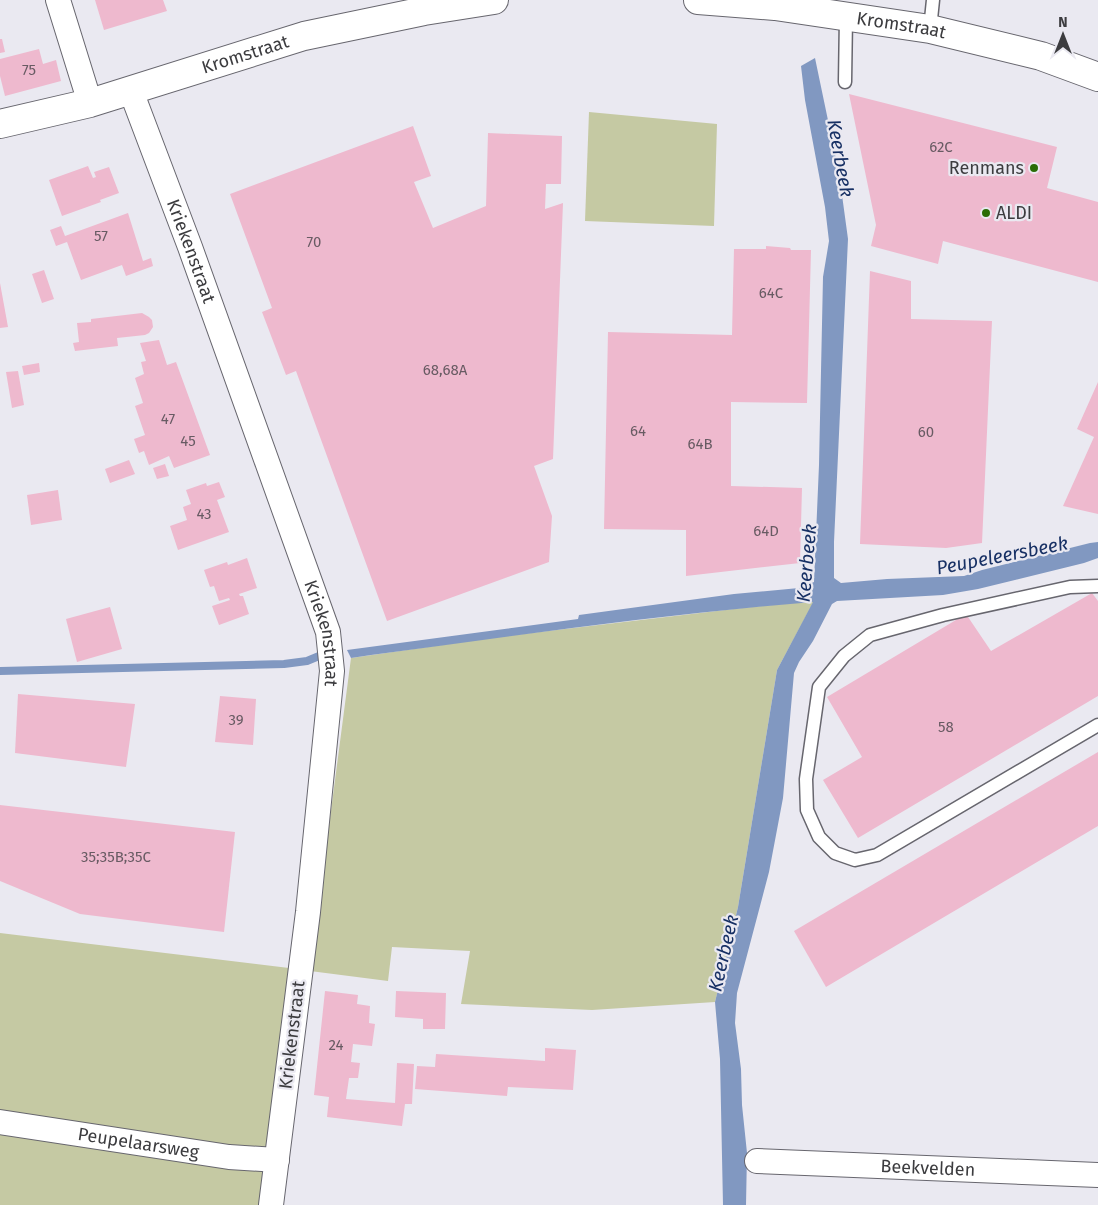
<svg xmlns="http://www.w3.org/2000/svg" width="1098" height="1205" viewBox="0 0 1098 1205" font-family="'Fira Sans',sans-serif">
	<style>
		.green { fill: #c5c9a3 }
		.water { fill: #8198c1 }
		.lines { fill: none; stroke-linecap: round; stroke-linejoin: round }
		.stream { stroke: #8198c1; stroke-width: 8 }
		.building { fill: #eeb9ce }
		.lane-casing { stroke: #67666e; stroke-width: 15 }
		.street-casing { stroke: #67666e; stroke-width: 26 }
		.secondary-casing { stroke: #67666e; stroke-width: 30 }
		.lane { stroke: #fff; stroke-width: 12 }
		.street { stroke: #fff; stroke-width: 24 }
		.secondary { stroke: #fff; stroke-width: 28 }
		.poi-dot { fill: #2a6d06; stroke: #eae9f1; stroke-width: 2 }
		.labels { text-anchor: middle; stroke-width: 4.5; stroke-linejoin: round; paint-order: stroke }
		.number-label { font-size: 15px; fill: #685b63 }
		.street-label { font-size: 18px; fill: #3c3c3f; stroke: #eae9f1 }
		.poi-label { font-size: 18px; fill: #3c3c3f; stroke: #eae9f1; text-anchor: end }
		.water-label { font-size: 19px; font-style: italic; fill: #173064; stroke: #eae9f1 }
	</style>
	<rect width="100%" height="100%" fill="#eae9f1"/>
	<g class="green">
		<polygon points="589,112 717,124 714,226 585,221"/>
		<polygon points="814,601 777,670 738,907 715,1002 592,1010 461,1004 470,951 392,947 388,981 310,971 351,658 497,637 742,608"/>
		<polygon points="0,933 289,968 261,1205 0,1205"/>
	</g>
	<path class="water" d="M 815,58 L 839,173 L 848,239 L 834,542 L 834,578 L 841,583 L 887,579 L 964,576 L 982,570 L 1090,543 L 1098,542 L 1098,558 L 1084,563 L 978,589 L 943,595 L 837,601 L 832,604 L 813,641 L 799,662 L 794,673 L 783,798 L 769,872 L 737,993 L 735,1023 L 741,1069 L 742,1105 L 747,1153 L 746,1205 L 723,1205 L 720,1059 L 715,1002 L 738,907 L 777,670 L 813,602 C 666,614 518,635 371,655 L 351,658 L 347,650 L 578,619 L 579,615 L 734,594 L 799,588 L 814,582 L 819,465 L 823,277 L 829,241 L 825,207 L 805,100 L 801,66 Z"/>
	<g class="lines">
		<polyline class="stream" points="0,671 284,664 307,661 319,656"/>
	</g>
	<g class="building">
		<polygon points="95,0 163,0 167,11 104,30"/>
		<polygon points="0,39 2,39 5,52 0,53"/>
		<polygon points="39,49 43,64 56,60 61,81 5,96 0,76 0,59"/>
		<polygon points="849,94 1057,147 1047,188 1098,202 1098,282 943,241 938,264 871,246 876,225"/>
		<polygon points="413,126 431,176 414,182 433,228 486,206 488,133 562,136 561,184 546,184 545,209 563,203 553,459 534,466 552,516 549,562 387,621 296,371 286,375 262,312 272,308 230,194"/>
		<polygon points="88,166 93,178 96,177 94,172 109,167 119,193 100,200 101,202 62,216 49,180"/>
		<polygon points="128,213 143,261 151,258 153,266 126,276 122,265 81,280 67,242 56,246 50,230 61,226 65,236"/>
		<polygon points="766,246 790,248 791,250 811,250 807,403 731,402 731,486 802,488 800,563 686,576 686,530 604,529 608,332 732,335 734,249 766,249"/>
		<polygon points="44,270 54,299 42,303 32,274"/>
		<polygon points="870,271 911,281 911,319 992,321 982,543 946,548 860,544"/>
		<polygon points="0,283 8,327 0,328"/>
		<polygon points="142,313 149,317 152,320 153,327 149,333 145,335 117,338 118,346 75,351 73,343 79,342 77,323 91,322 91,319"/>
		<polygon points="159,340 167,365 176,362 210,455 174,468 169,456 149,465 144,451 139,453 134,439 145,435 135,406 143,403 135,378 144,374 141,362 146,361 140,343"/>
		<polygon points="39,363 40,372 24,375 22,366"/>
		<polygon points="18,371 24,405 12,408 6,372"/>
		<polygon points="1098,382 1098,514 1063,506 1094,437 1077,429"/>
		<polygon points="129,460 135,474 110,483 105,469"/>
		<polygon points="165,464 169,476 157,479 153,468"/>
		<polygon points="219,482 225,497 217,500 229,532 178,550 170,526 187,520 183,507 191,504 186,490 206,483 207,486"/>
		<polygon points="58,490 62,520 31,525 27,495"/>
		<polygon points="247,558 257,588 239,594 240,596 243,596 249,614 219,625 212,606 230,600 229,598 219,601 214,586 210,587 204,570 227,562 228,565"/>
		<polygon points="1092,593 1098,601 1098,696 858,838 823,780 862,757 827,697 966,614 991,651"/>
		<polygon points="110,607 122,649 77,662 66,619"/>
		<polygon points="18,694 135,704 126,767 15,753"/>
		<polygon points="220,696 256,699 253,745 215,742"/>
		<polygon points="1098,752 1098,826 826,987 794,931"/>
		<polygon points="0,805 235,832 224,932 80,914 0,881"/>
		<polygon points="325,991 358,995 357,1004 370,1006 369,1023 375,1024 372,1046 353,1044 351,1062 360,1063 358,1078 349,1078 346,1099 395,1103 397,1063 414,1064 412,1104 405,1104 402,1126 327,1117 329,1097 314,1095"/>
		<polygon points="396,991 446,993 445,1029 423,1029 423,1019 395,1017"/>
		<polygon points="545,1048 576,1050 573,1090 508,1087 507,1096 415,1089 417,1066 435,1067 436,1054 545,1061"/>
	</g>
	<g class="lines">
		<defs>
			<g id="lane">
				<polyline points="930,29 933,0"/>
				<polyline points="845,82 846,17"/>
				<polyline points="1098,586 1070,587 943,615 870,635 844,656 819,687 806,779 807,810 819,837 835,853 855,860 877,855 1098,725"/>
			</g>
			<g id="street">
				<polyline points="58,0 90,103"/>
				<path id="s1" d="M 131,91 L 190,247 L 328,632 L 332,671 L 308,912 L 271,1205"/>
				<path id="s2" d="M 0,1122 L 229,1157 L 277,1160"/>
				<path id="s3" d="M 757,1161 L 1098,1175"/>
			</g>
			<g id="secondary">
				<path id="s4" d="M 698,0 L 775,6 L 930,29 L 1041,56 L 1098,77"/>
				<path id="s5" d="M 0,124 L 90,103 L 304,36 L 424,11 L 494,0"/>
			</g>
		</defs>
		<use href="#lane" class="lane-casing"/>
		<use href="#street" class="street-casing"/>
		<use href="#secondary" class="secondary-casing"/>
		<use href="#lane" class="lane"/>
		<use href="#street" class="street"/>
		<use href="#secondary" class="secondary"/>
	</g>
	<g class="poi-dot">
		<circle cx="1034" cy="168" r="5"/>
		<circle cx="986" cy="213" r="5"/>
	</g>
	<g class="labels">
		<g class="number-label">
			<text x="29" y="75">75</text>
			<text x="941" y="152">62C</text>
			<text x="101" y="241">57</text>
			<text x="314" y="247">70</text>
			<text x="771" y="298">64C</text>
			<text x="445" y="375">68,68A</text>
			<text x="168" y="424">47</text>
			<text x="638" y="436">64</text>
			<text x="926" y="437">60</text>
			<text x="188" y="446">45</text>
			<text x="700" y="449">64B</text>
			<text x="204" y="519">43</text>
			<text x="766" y="536">64D</text>
			<text x="236" y="725">39</text>
			<text x="946" y="732">58</text>
			<text x="116" y="862">35;35B;35C</text>
			<text x="336" y="1050">24</text>
		</g>
		<g class="street-label">
			<text dy="6" stroke="none"><textPath href="#s4" startOffset="205">Kromstraat</textPath></text>
			<text dy="6" stroke="none"><textPath href="#s5" startOffset="255">Kromstraat</textPath></text>
			<text dy="6" stroke="none"><textPath href="#s1" startOffset="171">Kriekenstraat</textPath></text>
			<text dy="6" stroke="none"><textPath href="#s1" startOffset="576">Kriekenstraat</textPath></text>
			<text transform="translate(292 1035) rotate(-83)" y="6">Kriekenstraat</text>
			<text dy="6" stroke="none"><textPath href="#s2" startOffset="140">Peupelaarsweg</textPath></text>
			<text dy="6" stroke="none"><textPath href="#s3" startOffset="171">Beekvelden</textPath></text>
		</g>
		<g class="poi-label">
			<text x="1024" y="174">Renmans</text>
			<text x="996" y="219" text-anchor="start">ALDI</text>
		</g>
		<g class="water-label">
			<text transform="translate(841 158) rotate(80)" y="7">Keerbeek</text>
			<text transform="translate(1002 555) rotate(-11)" y="7">Peupeleersbeek</text>
			<text transform="translate(806 563) rotate(-85)" y="7">Keerbeek</text>
			<text transform="translate(723 953) rotate(-77)" y="7">Keerbeek</text>
		</g>
	</g>
	<g transform="translate(1063 35)" stroke="#eae9f1" stroke-width="4" paint-order="stroke">
	<path d="M0-4L9 19L0 12L-9 19Z" fill="#3c3c3f"/>
	<text y="-8" font-size="14" font-weight="bold" text-anchor="middle" fill="#3c3c3f">N</text>
	</g>
</svg>
